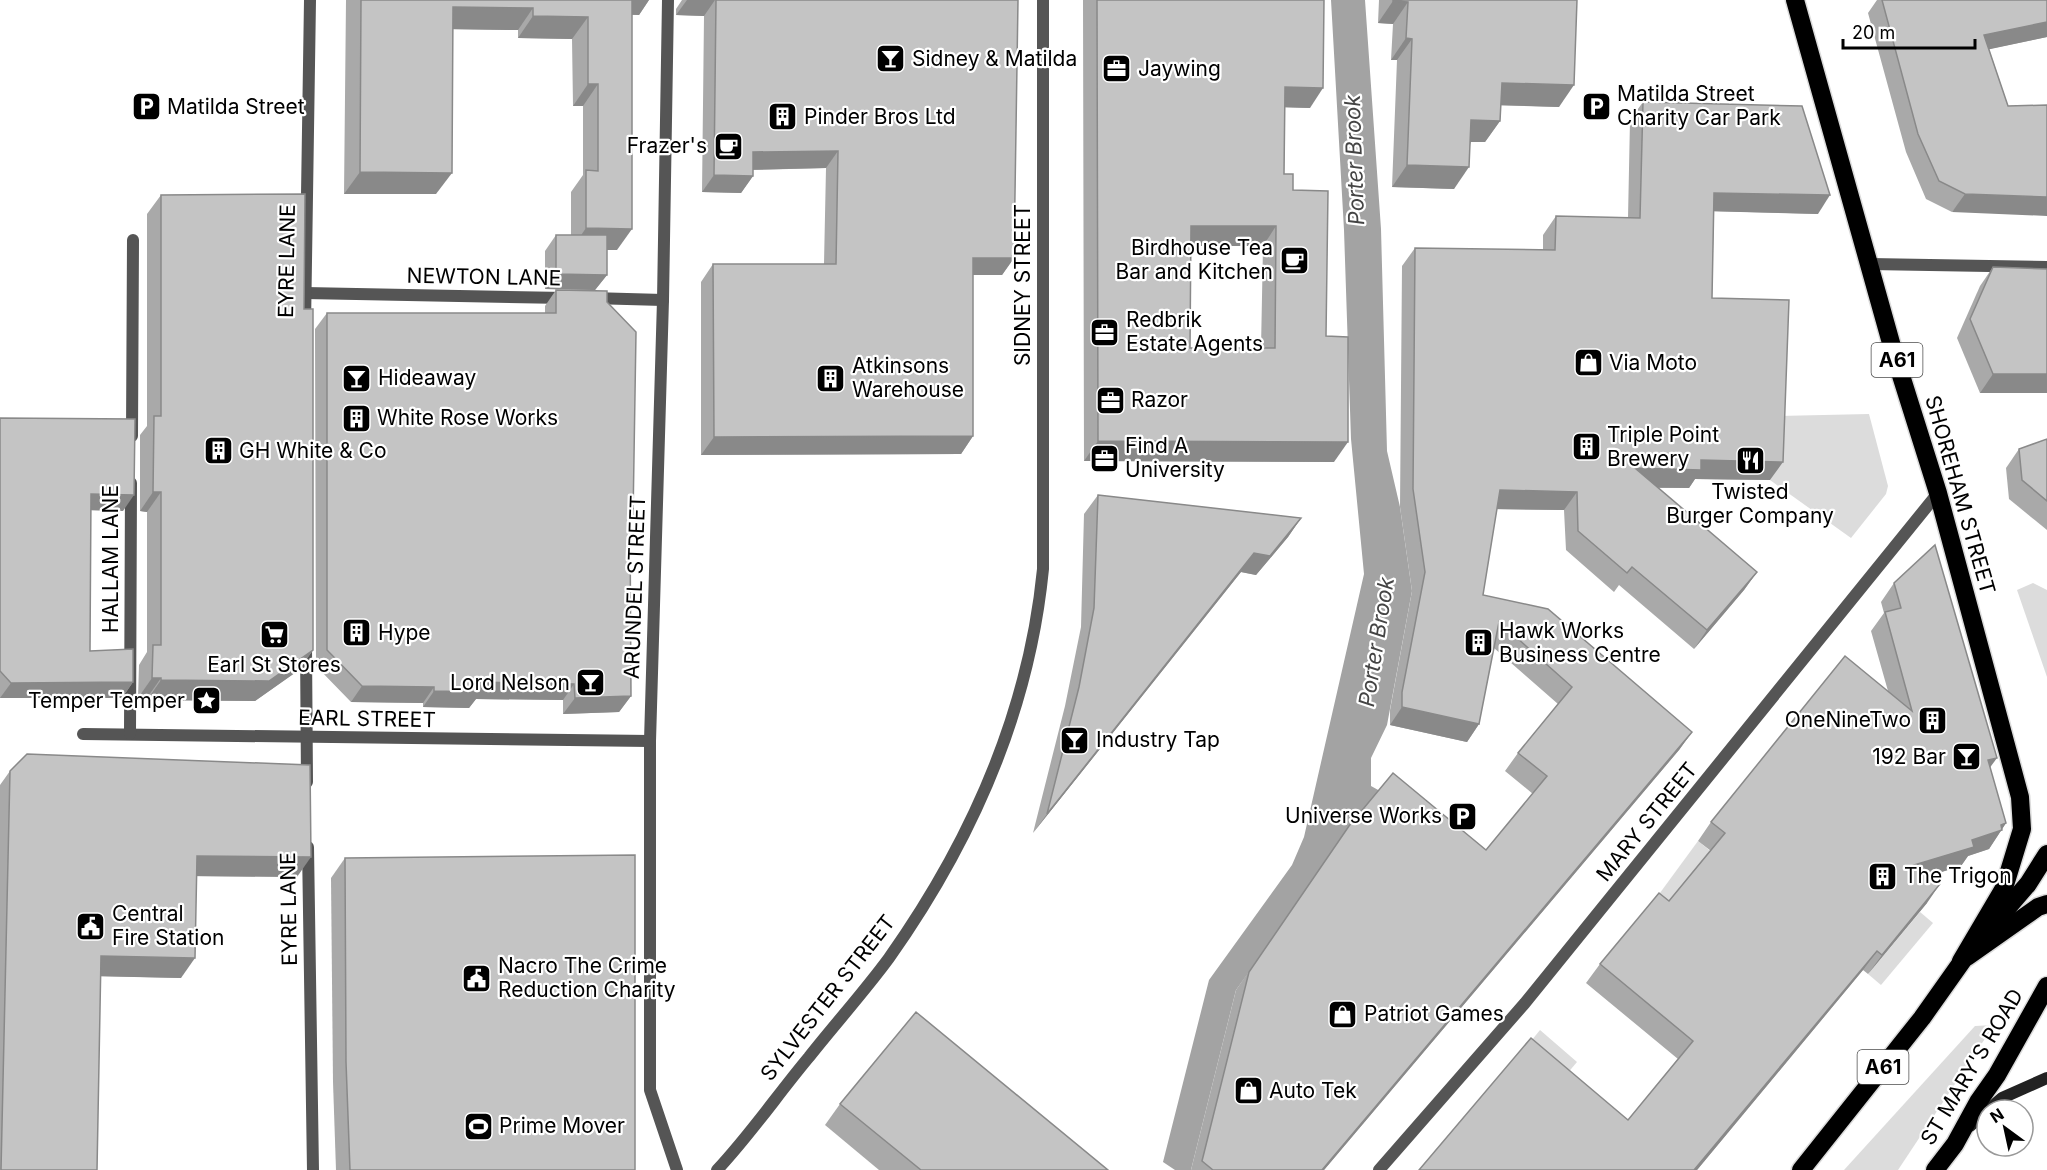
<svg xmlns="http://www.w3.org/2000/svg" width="2047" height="1170" viewBox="0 0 2047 1170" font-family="Inter,sans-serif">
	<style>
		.green { fill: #dcdcdc }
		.water { fill: #a3a3a3 }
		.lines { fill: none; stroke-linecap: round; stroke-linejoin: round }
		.highway-casing { stroke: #dbdbdb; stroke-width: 21 }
		.street { stroke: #555; stroke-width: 12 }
		.secondary { stroke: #222; stroke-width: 12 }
		.highway { stroke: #000; stroke-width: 18 }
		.wall { fill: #a9a9a9; fill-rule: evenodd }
		.shaded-wall { fill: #898989 }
		.building { fill: #c4c4c4; stroke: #898989; stroke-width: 1.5; fill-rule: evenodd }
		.labels { text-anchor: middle; stroke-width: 4.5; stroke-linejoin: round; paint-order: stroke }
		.shield { fill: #fff; stroke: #4c4c4c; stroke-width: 1.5 }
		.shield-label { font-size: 20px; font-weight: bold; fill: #000 }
		.poi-label { font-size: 21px; fill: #000; stroke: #fff; text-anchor: start }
		.street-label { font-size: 21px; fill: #000; stroke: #fff }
		.water-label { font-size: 22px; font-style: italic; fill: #444; stroke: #fff }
	</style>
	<rect width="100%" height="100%" fill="#fff"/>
	<g class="green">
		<polygon points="1869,414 1888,486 1886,494 1851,538 1770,480 1772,416"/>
		<polygon points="2033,583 2047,590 2047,677 2017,590"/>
		<polygon points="1698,841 1763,894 1656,921 1646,912"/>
		<polygon points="1920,912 1933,923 1881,985 1868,974"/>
		<polygon points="1994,1025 1898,1170 1844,1170 1975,1026"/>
		<polygon points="1540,1030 1577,1062 1555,1088 1518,1057"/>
	</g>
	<polygon class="water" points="1331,0 1365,0 1381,229 1387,451 1400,507 1412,591 1387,725 1371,758 1371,786 1380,791 1236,990 1191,1170 1175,1170 1163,1162 1209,980 1292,865 1304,837 1364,574 1351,439 1344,230"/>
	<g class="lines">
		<defs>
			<g id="highway">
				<polyline points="1795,0 1893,350 1938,493 2020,797 2022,829 2004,888 1961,961"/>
				<polyline points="1990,928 2028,884 2047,854"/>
				<polyline points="1967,957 2038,907 2047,904"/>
				<polyline points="1801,1170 1922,1018 1968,953"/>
				<polyline points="1935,1170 1955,1144 1978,1102 1997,1075 2047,986"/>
			</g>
		</defs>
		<use href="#highway" class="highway-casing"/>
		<g class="street">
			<polyline points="668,0 663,300 650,741 650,1090 677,1170"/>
			<polyline points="1870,264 2047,267"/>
			<polyline points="305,293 565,298"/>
			<polyline points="591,298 663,300"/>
			<polyline points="305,326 310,0"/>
			<polyline points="132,436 133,240"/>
			<polyline points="306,646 307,782"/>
			<polyline points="83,734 650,741"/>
			<polyline points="130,734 131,483"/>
			<polyline points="308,847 313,1170"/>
			<path d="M 717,1170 C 750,1135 778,1094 809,1057 C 835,1024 864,992 889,958 C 971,842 1029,712 1043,569 L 1043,0"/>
			<polyline points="1379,1170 1525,1003 1938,493"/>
		</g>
		<polyline class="secondary" points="1970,1126 2002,1098 2047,1078"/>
		<use href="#highway" class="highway"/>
	</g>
	<g class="wall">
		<polygon points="346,0 649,0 639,15 632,15 617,250 607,250 607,275 595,290 545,289 545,251 556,235 571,235 571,192 583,175 583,106 573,106 572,39 518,38 518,30 453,29 436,194 344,194"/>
		<polygon points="682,0 1018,0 1014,258 1002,275 973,275 973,436 961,454 701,455 701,282 713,264 824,264 826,168 753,170 753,176 741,193 702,192 704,16 676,15 676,9"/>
		<path d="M 1083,0 L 1324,0 L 1310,108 L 1285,107 L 1284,174 L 1293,190 L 1326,336 L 1334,462 L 1084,461 ZM 1191,246 L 1263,246 L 1261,348 L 1190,348 Z"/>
		<polygon points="1379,0 1577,0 1559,107 1501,105 1500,121 1485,142 1471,142 1454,189 1392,187 1397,60 1391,60 1393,24 1378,23"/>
		<polygon points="1877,0 2047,0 2047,37 1989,49 2008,106 2047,105 1952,212 1926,199 1906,152 1868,13"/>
		<polygon points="1643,102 1818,214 1714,211 1712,298 1770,480 1695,479 1689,488 1657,488 1757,572 1744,590 1694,649 1619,585 1614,592 1566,550 1564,510 1497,509 1483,595 1692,732 1679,750 1324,1170 1191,1170 1236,990 1349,826 1486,850 1533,794 1505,771 1518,753 1558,704 1494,648 1479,724 1467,742 1390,725 1390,710 1412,591 1400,507 1402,266 1415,248 1543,250 1543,235 1556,216 1628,218 1630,120"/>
		<polygon points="161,195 304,309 313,650 299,670 255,701 147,700 147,698 138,698 139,665 147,652 147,512 140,511 140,435 147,426 147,214"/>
		<polygon points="1993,267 2047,269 2047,393 1980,393 1957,338 1980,286"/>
		<polygon points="556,290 607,302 630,523 631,696 619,712 563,714 563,700 476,699 469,708 423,707 423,703 351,702 316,666 315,329 327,313 545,313 545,306"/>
		<polygon points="0,418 123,511 91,510 90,651 133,682 122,698 0,698"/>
		<polygon points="2047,439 2047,530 2009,499 2006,468 2019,449"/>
		<polygon points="1098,495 1301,518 1288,537 1256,575 1241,572 1033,833 1065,706 1081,627 1084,514"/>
		<polygon points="1894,583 1990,768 2006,823 1989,849 1968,856 1961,866 1929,876 1927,903 1868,974 1863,970 1697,1170 1419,1170 1628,1120 1678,1059 1586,983 1600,964 1669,901 1711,851 1698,841 1711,822 1888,691 1871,631 1884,613 1881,602"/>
		<polygon points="10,771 297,877 197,876 181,978 100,976 97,1170 0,1170 0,785"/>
		<polygon points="345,858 635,1170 336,1170 333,1082 331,878"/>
		<polygon points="840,1104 1108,1170 879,1170 825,1125"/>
	</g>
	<g class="shaded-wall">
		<polygon points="627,0 649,0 639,15 617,14"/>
		<polygon points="687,0 715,0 704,16 676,15"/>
		<polygon points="1393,1 1408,2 1393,24 1378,23"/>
		<polygon points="453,7 533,8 518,30 438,29"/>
		<polygon points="533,16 588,17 572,39 518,38"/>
		<polygon points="2047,22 2047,37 1972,53 1984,35"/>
		<polygon points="1406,38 1412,39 1397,60 1391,60"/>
		<polygon points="1502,83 1574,85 1559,107 1487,105"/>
		<polygon points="588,84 598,84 583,106 573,106"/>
		<polygon points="1285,87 1323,88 1310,108 1271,107"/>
		<polygon points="1471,120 1500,121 1485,142 1456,142"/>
		<polygon points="838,151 826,168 741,170 753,152"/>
		<polygon points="1407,165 1469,167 1454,189 1392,187"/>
		<polygon points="360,172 452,173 436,194 344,194"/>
		<polygon points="714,175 753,176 741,193 702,192"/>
		<polygon points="1714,193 1830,195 1818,214 1701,211"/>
		<polygon points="1965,194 2047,197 2047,216 1952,212"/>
		<polygon points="1191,226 1276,226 1263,246 1177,246"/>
		<polygon points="586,228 632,229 617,250 571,250"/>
		<polygon points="973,258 1014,258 1002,275 961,275"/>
		<polygon points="556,274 607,275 595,290 545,289"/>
		<polygon points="1993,374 2047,374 2047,393 1980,393"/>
		<polygon points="973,436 961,454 701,455 714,437"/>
		<polygon points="1098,441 1348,442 1334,462 1084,461"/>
		<polygon points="1701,460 1783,462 1770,480 1695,479 1689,488 1622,487 1635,468"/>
		<polygon points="1500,490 1577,492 1564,510 1487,509"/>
		<polygon points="153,492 161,492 147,512 140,511"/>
		<polygon points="91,494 134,495 123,511 80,510"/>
		<polygon points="1301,518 1288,537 1256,575 1241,572 1033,833 1047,814 1254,553"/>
		<polygon points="1757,572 1744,590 1694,649 1707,630"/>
		<polygon points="313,650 299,670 255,701 147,700 161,680"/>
		<polygon points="152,678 161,678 147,698 138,698"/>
		<polygon points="133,682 122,698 0,698 11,683"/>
		<polygon points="480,682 574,684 563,700 476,699 469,708 423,707 434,691"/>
		<polygon points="362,686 434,687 423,703 351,702"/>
		<polygon points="631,696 619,712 563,714 575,698"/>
		<polygon points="1402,707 1479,724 1467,742 1390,725"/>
		<polygon points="1692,732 1679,750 1324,1170 1322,1170"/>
		<polygon points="1997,758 1983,777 1988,760"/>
		<polygon points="2006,823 1989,849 1968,856 1961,866 1901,884 1914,865"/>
		<polygon points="197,856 311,857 297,877 183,876"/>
		<polygon points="1940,884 1927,903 1868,974 1882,955"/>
		<polygon points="1877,951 1863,970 1697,1170 1694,1170"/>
		<polygon points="101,956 195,958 181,978 87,976"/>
	</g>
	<g class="building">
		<polygon points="361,0 632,0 632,229 586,228 586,170 598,171 598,84 588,84 588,17 533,16 533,8 453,7 452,173 360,172"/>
		<polygon points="716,0 1018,0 1014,258 973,258 973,436 714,437 713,264 836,264 838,151 753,152 753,176 714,175"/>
		<path d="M 1097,0 L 1324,0 L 1323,88 L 1285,87 L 1284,174 L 1293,174 L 1293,190 L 1328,191 L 1326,336 L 1348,337 L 1348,442 L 1098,441 ZM 1191,226 L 1276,226 L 1275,348 L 1190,348 Z"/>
		<polygon points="1393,0 1577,0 1574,85 1502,83 1500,121 1471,120 1469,167 1407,165 1412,39 1406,38 1408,2 1393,1"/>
		<polygon points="1882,0 2047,0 2047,22 1984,35 2008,106 2047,105 2047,197 1965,194 1939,181 1918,134"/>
		<polygon points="1643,102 1802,106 1830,195 1714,193 1712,298 1789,300 1783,462 1701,460 1701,470 1635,468 1757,572 1707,630 1632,567 1627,573 1578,531 1577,492 1500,490 1483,595 1548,609 1692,732 1322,1170 1213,1170 1202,1161 1249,972 1349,826 1393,773 1486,850 1547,776 1518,753 1572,687 1499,622 1479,724 1402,707 1402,692 1425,572 1413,489 1415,248 1555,250 1556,216 1640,218"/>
		<polygon points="305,194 304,309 313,309 313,650 269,681 161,680 161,678 152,678 153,645 161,645 161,492 153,492 154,416 161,416 161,195"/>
		<polygon points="556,235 607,235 607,275 556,274"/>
		<polygon points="1993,267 2047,269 2047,374 1993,374 1970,319"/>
		<polygon points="556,290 607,291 607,302 636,332 633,519 630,519 631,696 575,698 574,684 480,682 480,692 434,691 434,687 362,686 327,650 327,313 556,313"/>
		<polygon points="0,418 135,419 134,495 91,494 90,651 133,649 133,682 11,683 0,671"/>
		<polygon points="2047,439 2047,501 2022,480 2019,449"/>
		<polygon points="1098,495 1301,518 1270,556 1254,553 1047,814 1079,687 1094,608"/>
		<polygon points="1935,545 1997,758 1988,760 2006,823 2001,825 2002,830 1972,840 1974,847 1914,865 1940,884 1882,955 1877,951 1694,1170 1419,1170 1531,1038 1628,1120 1693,1041 1600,964 1659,893 1669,901 1725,833 1711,822 1845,656 1912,711 1885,612 1901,608 1894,583"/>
		<polygon points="27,754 310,765 311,857 197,856 195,958 101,956 97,1170 1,1170 10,771"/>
		<polygon points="635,855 635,1170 350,1170 346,1062 345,858"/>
		<polygon points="916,1012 1108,1170 921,1170 840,1104"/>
	</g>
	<defs>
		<symbol id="bar-square" viewBox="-11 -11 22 22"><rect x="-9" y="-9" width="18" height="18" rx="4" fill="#000" stroke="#fff"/><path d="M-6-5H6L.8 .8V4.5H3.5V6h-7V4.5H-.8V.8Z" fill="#fff"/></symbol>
		<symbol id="office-square" viewBox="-11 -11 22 22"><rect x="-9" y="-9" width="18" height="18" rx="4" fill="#000" stroke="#fff"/><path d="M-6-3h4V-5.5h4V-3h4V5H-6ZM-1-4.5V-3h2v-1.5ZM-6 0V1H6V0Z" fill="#fff"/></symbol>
		<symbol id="parking-square" viewBox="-11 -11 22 22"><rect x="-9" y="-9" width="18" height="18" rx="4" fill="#000" stroke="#fff"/><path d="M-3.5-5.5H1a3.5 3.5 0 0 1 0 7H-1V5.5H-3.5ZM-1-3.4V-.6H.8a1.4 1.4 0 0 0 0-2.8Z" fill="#fff"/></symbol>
		<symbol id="building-square" viewBox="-11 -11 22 22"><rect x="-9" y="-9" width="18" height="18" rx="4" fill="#000" stroke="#fff"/><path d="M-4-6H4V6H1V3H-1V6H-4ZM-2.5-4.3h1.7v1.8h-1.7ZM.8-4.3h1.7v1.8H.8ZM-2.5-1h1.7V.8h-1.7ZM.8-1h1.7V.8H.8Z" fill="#fff"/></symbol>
		<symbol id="cafe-square" viewBox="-11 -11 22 22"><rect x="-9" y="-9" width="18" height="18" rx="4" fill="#000" stroke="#fff"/><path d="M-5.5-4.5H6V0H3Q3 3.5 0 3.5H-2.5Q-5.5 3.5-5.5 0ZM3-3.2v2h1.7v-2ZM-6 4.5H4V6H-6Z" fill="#fff"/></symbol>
		<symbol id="shop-square" viewBox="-11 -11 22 22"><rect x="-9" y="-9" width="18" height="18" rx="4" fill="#000" stroke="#fff"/><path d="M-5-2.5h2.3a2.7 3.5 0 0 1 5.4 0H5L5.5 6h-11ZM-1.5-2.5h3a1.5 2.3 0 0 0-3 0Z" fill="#fff"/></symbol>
		<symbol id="restaurant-square" viewBox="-11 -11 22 22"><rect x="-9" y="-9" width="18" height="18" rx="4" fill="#000" stroke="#fff"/><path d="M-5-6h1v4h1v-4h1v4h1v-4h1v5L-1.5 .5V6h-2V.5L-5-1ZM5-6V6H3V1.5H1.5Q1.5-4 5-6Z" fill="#fff"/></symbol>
		<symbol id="supermarket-square" viewBox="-11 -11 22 22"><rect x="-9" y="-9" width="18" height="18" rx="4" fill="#000" stroke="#fff"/><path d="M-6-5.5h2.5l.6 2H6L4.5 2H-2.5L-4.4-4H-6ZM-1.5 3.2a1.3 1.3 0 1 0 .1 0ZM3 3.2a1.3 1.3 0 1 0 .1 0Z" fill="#fff"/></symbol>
		<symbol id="sight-square" viewBox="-11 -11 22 22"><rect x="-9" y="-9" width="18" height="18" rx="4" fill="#000" stroke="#fff"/><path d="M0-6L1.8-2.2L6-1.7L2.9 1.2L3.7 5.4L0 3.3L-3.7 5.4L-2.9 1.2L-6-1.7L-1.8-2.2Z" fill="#fff"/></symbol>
		<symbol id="civic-square" viewBox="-11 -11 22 22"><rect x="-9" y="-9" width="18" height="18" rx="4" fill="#000" stroke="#fff"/><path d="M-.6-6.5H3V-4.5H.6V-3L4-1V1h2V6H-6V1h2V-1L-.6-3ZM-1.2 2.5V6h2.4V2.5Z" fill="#fff"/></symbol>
		<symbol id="stadium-square" viewBox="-11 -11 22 22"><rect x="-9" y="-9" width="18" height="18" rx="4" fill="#000" stroke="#fff"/><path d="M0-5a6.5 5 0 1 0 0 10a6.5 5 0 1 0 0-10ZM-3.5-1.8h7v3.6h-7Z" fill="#fff"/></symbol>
	</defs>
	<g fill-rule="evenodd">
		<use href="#bar-square" x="874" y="42" width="33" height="33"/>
		<use href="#office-square" x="1100" y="52" width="33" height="33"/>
		<use href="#parking-square" x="1580" y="90" width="33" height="33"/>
		<use href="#parking-square" x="130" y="90" width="33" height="33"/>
		<use href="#building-square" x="766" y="100" width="33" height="33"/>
		<use href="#cafe-square" x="712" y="130" width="33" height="33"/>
		<use href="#cafe-square" x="1278" y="244" width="33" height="33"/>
		<use href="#office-square" x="1088" y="316" width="33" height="33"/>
		<use href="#shop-square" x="1572" y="346" width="33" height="33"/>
		<use href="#bar-square" x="340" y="362" width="33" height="33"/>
		<use href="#building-square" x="814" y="362" width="33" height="33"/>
		<use href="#office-square" x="1094" y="384" width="33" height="33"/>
		<use href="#building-square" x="340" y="402" width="33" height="33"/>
		<use href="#building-square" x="1570" y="430" width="33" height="33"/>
		<use href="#building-square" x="202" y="434" width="33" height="33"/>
		<use href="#office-square" x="1088" y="442" width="33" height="33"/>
		<use href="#restaurant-square" x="1734" y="444" width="33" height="33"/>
		<use href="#building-square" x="340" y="616" width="33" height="33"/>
		<use href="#supermarket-square" x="258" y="618" width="33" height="33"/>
		<use href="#building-square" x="1462" y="626" width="33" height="33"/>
		<use href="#bar-square" x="574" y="666" width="33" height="33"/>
		<use href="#sight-square" x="190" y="684" width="33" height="33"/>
		<use href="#building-square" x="1916" y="704" width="33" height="33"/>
		<use href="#bar-square" x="1058" y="724" width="33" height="33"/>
		<use href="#bar-square" x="1950" y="740" width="33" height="33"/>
		<use href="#parking-square" x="1446" y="800" width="33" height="33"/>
		<use href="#building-square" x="1866" y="860" width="33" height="33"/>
		<use href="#civic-square" x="74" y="910" width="33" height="33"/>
		<use href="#civic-square" x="460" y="962" width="33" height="33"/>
		<use href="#shop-square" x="1326" y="998" width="33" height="33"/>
		<use href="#shop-square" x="1232" y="1074" width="33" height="33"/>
		<use href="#stadium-square" x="462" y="1110" width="33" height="33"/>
	</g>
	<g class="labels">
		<g class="shield">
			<rect x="1871.5" y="343" width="51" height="34" rx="4.5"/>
			<rect x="1857.5" y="1050" width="51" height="34" rx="4.5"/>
		</g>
		<g class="shield-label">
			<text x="1897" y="367">A61</text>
			<text x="1883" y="1074">A61</text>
		</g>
		<g class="poi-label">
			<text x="912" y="66">Sidney &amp; Matilda</text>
			<text x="1138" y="76">Jaywing</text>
			<text x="1617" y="101">Matilda Street<tspan x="1617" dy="24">Charity Car Park</tspan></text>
			<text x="167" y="114">Matilda Street</text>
			<text x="804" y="124">Pinder Bros Ltd</text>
			<text x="707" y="153" text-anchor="end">Frazer's</text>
			<text x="1273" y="255" text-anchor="end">Birdhouse Tea<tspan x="1273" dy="24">Bar and Kitchen</tspan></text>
			<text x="1126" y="327">Redbrik<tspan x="1126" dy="24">Estate Agents</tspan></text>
			<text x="1609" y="370">Via Moto</text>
			<text x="852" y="373">Atkinsons<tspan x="852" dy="24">Warehouse</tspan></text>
			<text x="378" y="385">Hideaway</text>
			<text x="1131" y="407">Razor</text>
			<text x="377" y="425">White Rose Works</text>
			<text x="1607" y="442">Triple Point<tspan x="1607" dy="24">Brewery</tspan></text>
			<text x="1125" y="453">Find A<tspan x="1125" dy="24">University</tspan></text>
			<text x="239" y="458">GH White &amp; Co</text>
			<text x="1750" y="499" text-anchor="middle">Twisted<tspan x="1750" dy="24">Burger Company</tspan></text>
			<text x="1499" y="638">Hawk Works<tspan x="1499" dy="24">Business Centre</tspan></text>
			<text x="378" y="640">Hype</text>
			<text x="274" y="672" text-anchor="middle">Earl St Stores</text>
			<text x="570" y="690" text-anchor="end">Lord Nelson</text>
			<text x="185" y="708" text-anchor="end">Temper Temper</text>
			<text x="1911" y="727" text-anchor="end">OneNineTwo</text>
			<text x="1096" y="747">Industry Tap</text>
			<text x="1946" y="764" text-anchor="end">192 Bar</text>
			<text x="1442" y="823" text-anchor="end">Universe Works</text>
			<text x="1904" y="883">The Trigon</text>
			<text x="112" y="921">Central<tspan x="112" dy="24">Fire Station</tspan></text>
			<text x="498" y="973">Nacro The Crime<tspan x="498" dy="24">Reduction Charity</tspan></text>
			<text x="1364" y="1021">Patriot Games</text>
			<text x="1269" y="1098">Auto Tek</text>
			<text x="499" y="1133">Prime Mover</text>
		</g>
		<g class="street-label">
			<text transform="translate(287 261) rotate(-89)" y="7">EYRE LANE</text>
			<text transform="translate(484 277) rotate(1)" y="7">NEWTON LANE</text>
			<text transform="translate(1023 285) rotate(-90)" y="7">SIDNEY STREET</text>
			<text transform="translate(1960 495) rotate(74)" y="7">SHOREHAM STREET</text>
			<text transform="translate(111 559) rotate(-90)" y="7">HALLAM LANE</text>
			<text transform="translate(635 587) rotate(-88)" y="7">ARUNDEL STREET</text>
			<text transform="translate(367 719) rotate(1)" y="7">EARL STREET</text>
			<text transform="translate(1647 822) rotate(-51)" y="7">MARY STREET</text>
			<text transform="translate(289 909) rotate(-91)" y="7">EYRE LANE</text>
			<text transform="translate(828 998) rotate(-52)" y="7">SYLVESTER STREET</text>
			<text transform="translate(1972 1067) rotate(-59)" y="7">ST MARY'S ROAD</text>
		</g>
		<g class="water-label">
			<text transform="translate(1354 160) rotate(-92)" y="8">Porter Brook</text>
			<text transform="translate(1376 642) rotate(-81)" y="8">Porter Brook</text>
		</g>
	</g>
	<g transform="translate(2005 1128) rotate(327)"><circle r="28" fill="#ffffff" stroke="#999999" stroke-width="1.5"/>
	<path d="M0-4.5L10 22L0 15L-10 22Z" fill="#000000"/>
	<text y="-9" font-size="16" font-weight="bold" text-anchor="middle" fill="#000000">N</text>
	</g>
	<path d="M1843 39v9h132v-9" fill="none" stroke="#000000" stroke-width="3"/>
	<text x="1852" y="39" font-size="18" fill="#000000" stroke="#ffffff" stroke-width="4.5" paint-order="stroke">20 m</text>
</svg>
